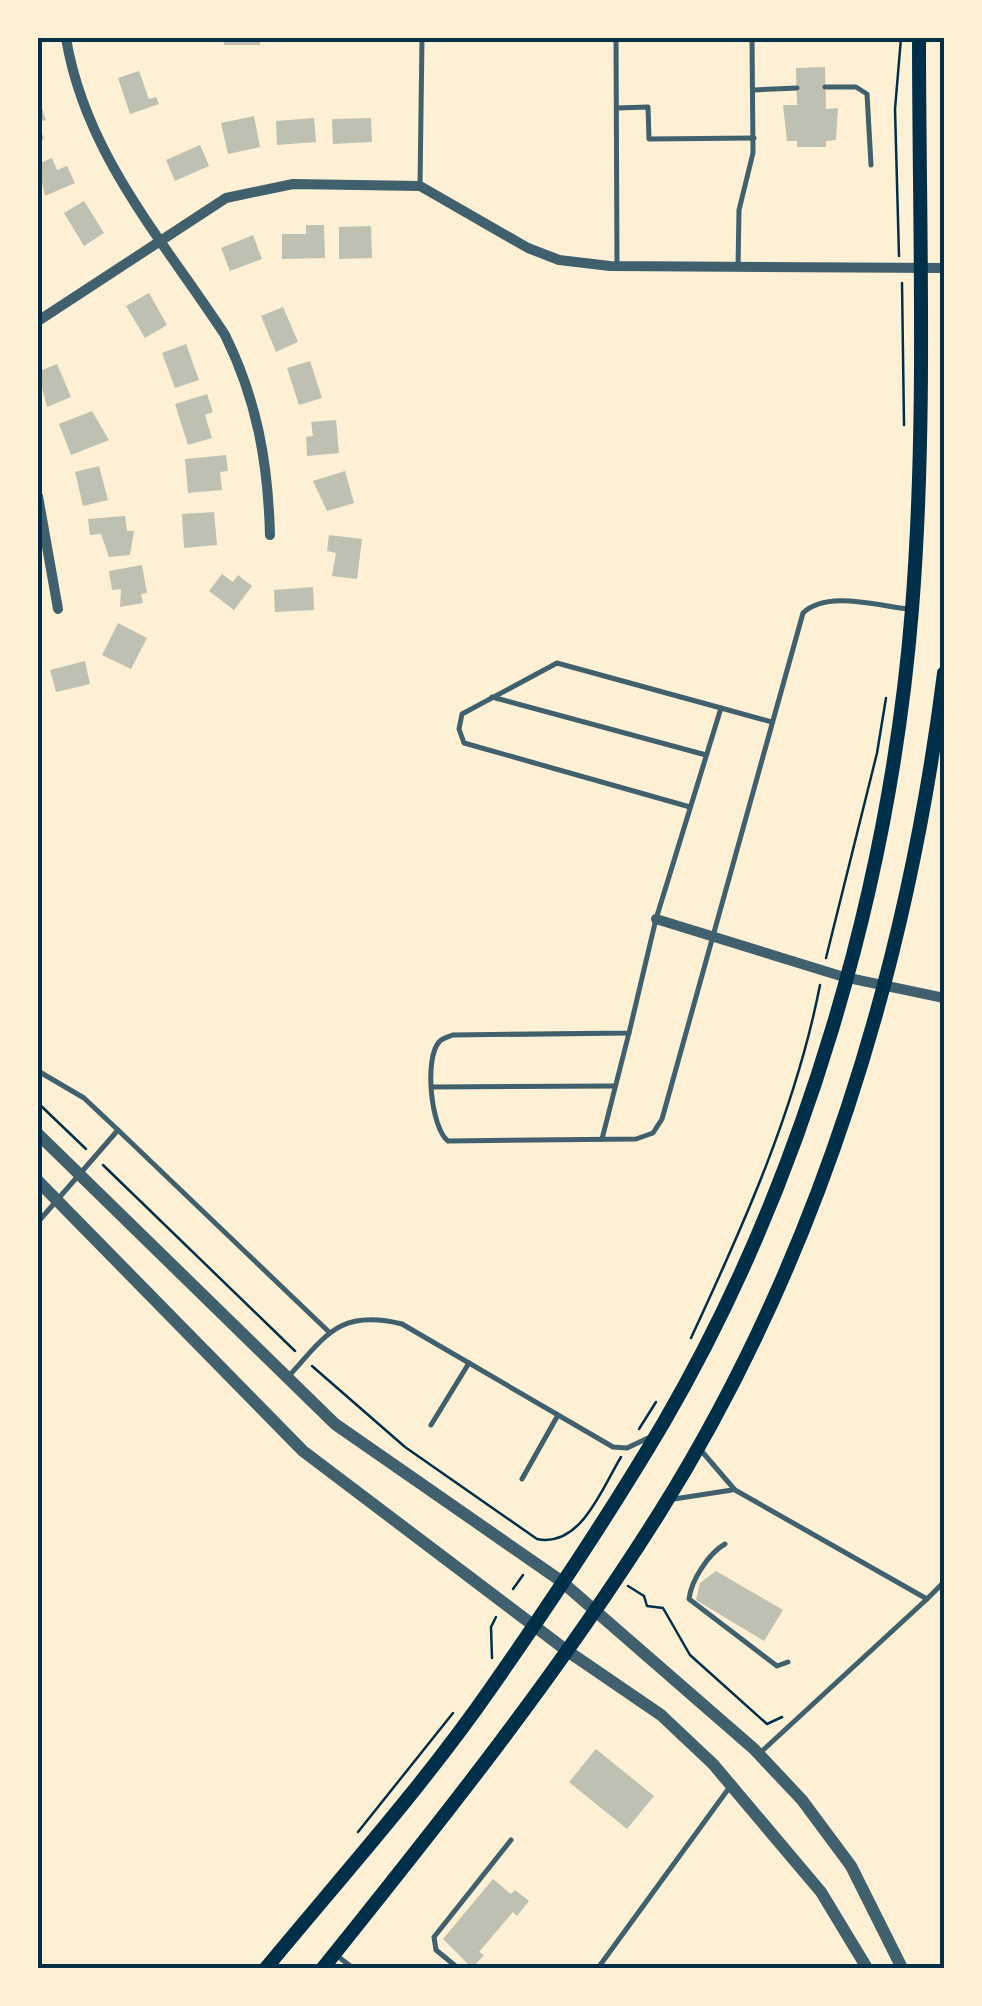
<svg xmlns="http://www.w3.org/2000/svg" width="982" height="2006" viewBox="0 0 982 2006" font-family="'IBM Plex Sans',sans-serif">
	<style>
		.building { fill: #bec0b2 }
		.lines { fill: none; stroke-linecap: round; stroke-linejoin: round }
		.path { stroke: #003049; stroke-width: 2.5 }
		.service { stroke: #3f606c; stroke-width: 5 }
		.minor { stroke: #3f606c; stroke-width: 10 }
		.tertiary { stroke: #3f606c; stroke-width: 12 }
		.secondary { stroke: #003049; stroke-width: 14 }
		.neatline { fill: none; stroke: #003049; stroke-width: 4 }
	</style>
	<rect width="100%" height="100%" fill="#fdf0d5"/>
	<g class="building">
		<rect x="224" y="38" width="36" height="7"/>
		<polygon points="825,67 826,109 838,108 836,140 826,141 826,147 797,147 797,141 787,141 783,105 797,105 796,68"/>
		<polygon points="139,71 149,99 156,97 159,104 130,114 118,78"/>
		<polygon points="38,97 46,120 38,122 44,139 38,142"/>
		<polygon points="254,116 260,147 228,154 221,123"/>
		<polygon points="314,118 316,142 277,145 276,121"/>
		<polygon points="371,118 372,142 333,144 332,119"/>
		<polygon points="200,145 209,166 175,181 166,160"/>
		<polygon points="52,158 57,170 67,166 75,183 45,196 38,164"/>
		<polygon points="84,201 104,233 84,246 64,213"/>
		<polygon points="306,225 324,225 325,258 282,259 282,234 306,234"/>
		<polygon points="371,226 372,258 339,259 339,227"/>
		<polygon points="253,235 262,259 230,271 221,248"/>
		<polygon points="149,293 167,325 145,338 126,306"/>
		<polygon points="283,307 298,342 276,352 261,316"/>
		<polygon points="186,344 199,380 175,388 162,353"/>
		<polygon points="310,361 322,398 299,405 287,368"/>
		<polygon points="57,364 71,397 47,407 38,372"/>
		<polygon points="207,394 213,412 205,415 212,438 188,445 175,404"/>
		<polygon points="92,411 109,440 71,455 59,424"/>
		<polygon points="336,420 339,453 307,456 306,437 313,436 311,422"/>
		<polygon points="226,455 228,471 220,472 222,490 188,493 185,459"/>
		<polygon points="99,466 108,500 83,506 75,472"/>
		<polygon points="345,471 354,503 327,511 313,481"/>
		<polygon points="214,512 217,545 184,548 182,514"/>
		<polygon points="125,516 127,531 134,531 130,555 109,557 101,534 90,535 88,519"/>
		<polygon points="329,535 362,539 357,579 332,576 336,553 327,551"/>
		<polygon points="142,565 147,593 141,594 143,603 120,607 121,589 112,590 109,571"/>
		<polygon points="222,574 233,582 238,575 252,586 234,610 209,591"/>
		<polygon points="313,587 314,610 275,612 274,590"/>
		<polygon points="118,623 147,638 131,669 102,655"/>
		<polygon points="85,661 90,684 56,692 50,670"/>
		<polygon points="716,1571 783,1610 764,1641 696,1600 700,1583"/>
		<polygon points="596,1749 654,1796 627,1829 569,1782"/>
		<polygon points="493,1879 511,1894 515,1890 529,1901 517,1916 513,1912 479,1952 484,1955 472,1968 443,1939"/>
	</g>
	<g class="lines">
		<g class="path">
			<polyline points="899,256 895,109 901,38"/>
			<polyline points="902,283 904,425"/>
			<polyline points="826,958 877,753 886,698"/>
			<polyline points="38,1103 86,1149"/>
			<polyline points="103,1165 295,1351"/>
			<path d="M 691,1338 C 744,1224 796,1108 820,985"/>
			<path d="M 312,1366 L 405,1447 L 537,1539 C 581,1548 602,1488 621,1457"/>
			<polyline points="639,1429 656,1402"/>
			<polyline points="628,1586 644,1596 647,1606 663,1608 690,1655 767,1724 782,1717"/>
			<polyline points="513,1589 523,1575"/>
			<polyline points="492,1658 491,1627 496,1617"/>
			<polyline points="358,1832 453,1713"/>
		</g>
		<g class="service">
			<polyline points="616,38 617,264"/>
			<polyline points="825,87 856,87 867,94 871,165"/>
			<polyline points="753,90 797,88"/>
			<polyline points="617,108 648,107 649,139 754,138"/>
			<polyline points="420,186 422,38"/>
			<polyline points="738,268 739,210 753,153 752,38"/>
			<polyline points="492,697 706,755"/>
			<path d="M 772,722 L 721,708 L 656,919 L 629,1033 L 453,1035 C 448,1037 442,1038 439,1042 C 424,1059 431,1128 448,1141 L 636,1139 L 653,1133 L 662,1119 L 803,613 C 827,590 878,606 909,609"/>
			<polyline points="690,807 464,743 459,729 462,714 557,663 721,708"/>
			<polyline points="38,1071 84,1098 118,1130"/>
			<polyline points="433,1087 615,1086"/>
			<polyline points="602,1139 629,1033"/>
			<polyline points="38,1222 118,1130 329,1332"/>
			<path d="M 288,1377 C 327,1334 340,1309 402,1324 L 613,1447 L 627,1448 L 648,1438"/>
			<polyline points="431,1425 469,1363"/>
			<polyline points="698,1447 735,1490 927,1599 761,1752"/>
			<polyline points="522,1479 558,1415"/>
			<polyline points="674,1499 732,1490"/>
			<path d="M 725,1544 C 709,1553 691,1580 689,1599 L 777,1666 L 788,1662"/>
			<polyline points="927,1599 944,1582"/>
			<polyline points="336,1955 353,1968"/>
			<polyline points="458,1968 436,1950 434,1937 511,1840"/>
			<polyline points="598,1968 729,1788"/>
		</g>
		<g class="minor">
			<path d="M 66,38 C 85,154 163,240 225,335 C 257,400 268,462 270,535"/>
			<polyline points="38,321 226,198 293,184 420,186 528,248 559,260 610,266 944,268"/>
			<polyline points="38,496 58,609"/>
			<polyline points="656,919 844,977 944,998"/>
		</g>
		<g class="tertiary">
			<polyline points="38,1134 335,1424 561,1581 754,1749 802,1800 851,1866 902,1968"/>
			<polyline points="38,1181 303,1451 566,1650 661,1715 713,1764 821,1892 867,1968"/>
		</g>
		<g class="secondary">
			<path d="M 266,1968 C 342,1876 423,1786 491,1688 C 551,1602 611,1512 664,1422 C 804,1181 890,885 912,609 C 927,419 919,227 919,38"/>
			<path d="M 323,1968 C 441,1821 559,1673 660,1512 C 818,1259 907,968 944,673"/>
		</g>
	</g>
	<rect width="982" height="2006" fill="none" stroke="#fdf0d5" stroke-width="80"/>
	<rect x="40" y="40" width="902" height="1926" class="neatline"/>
</svg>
